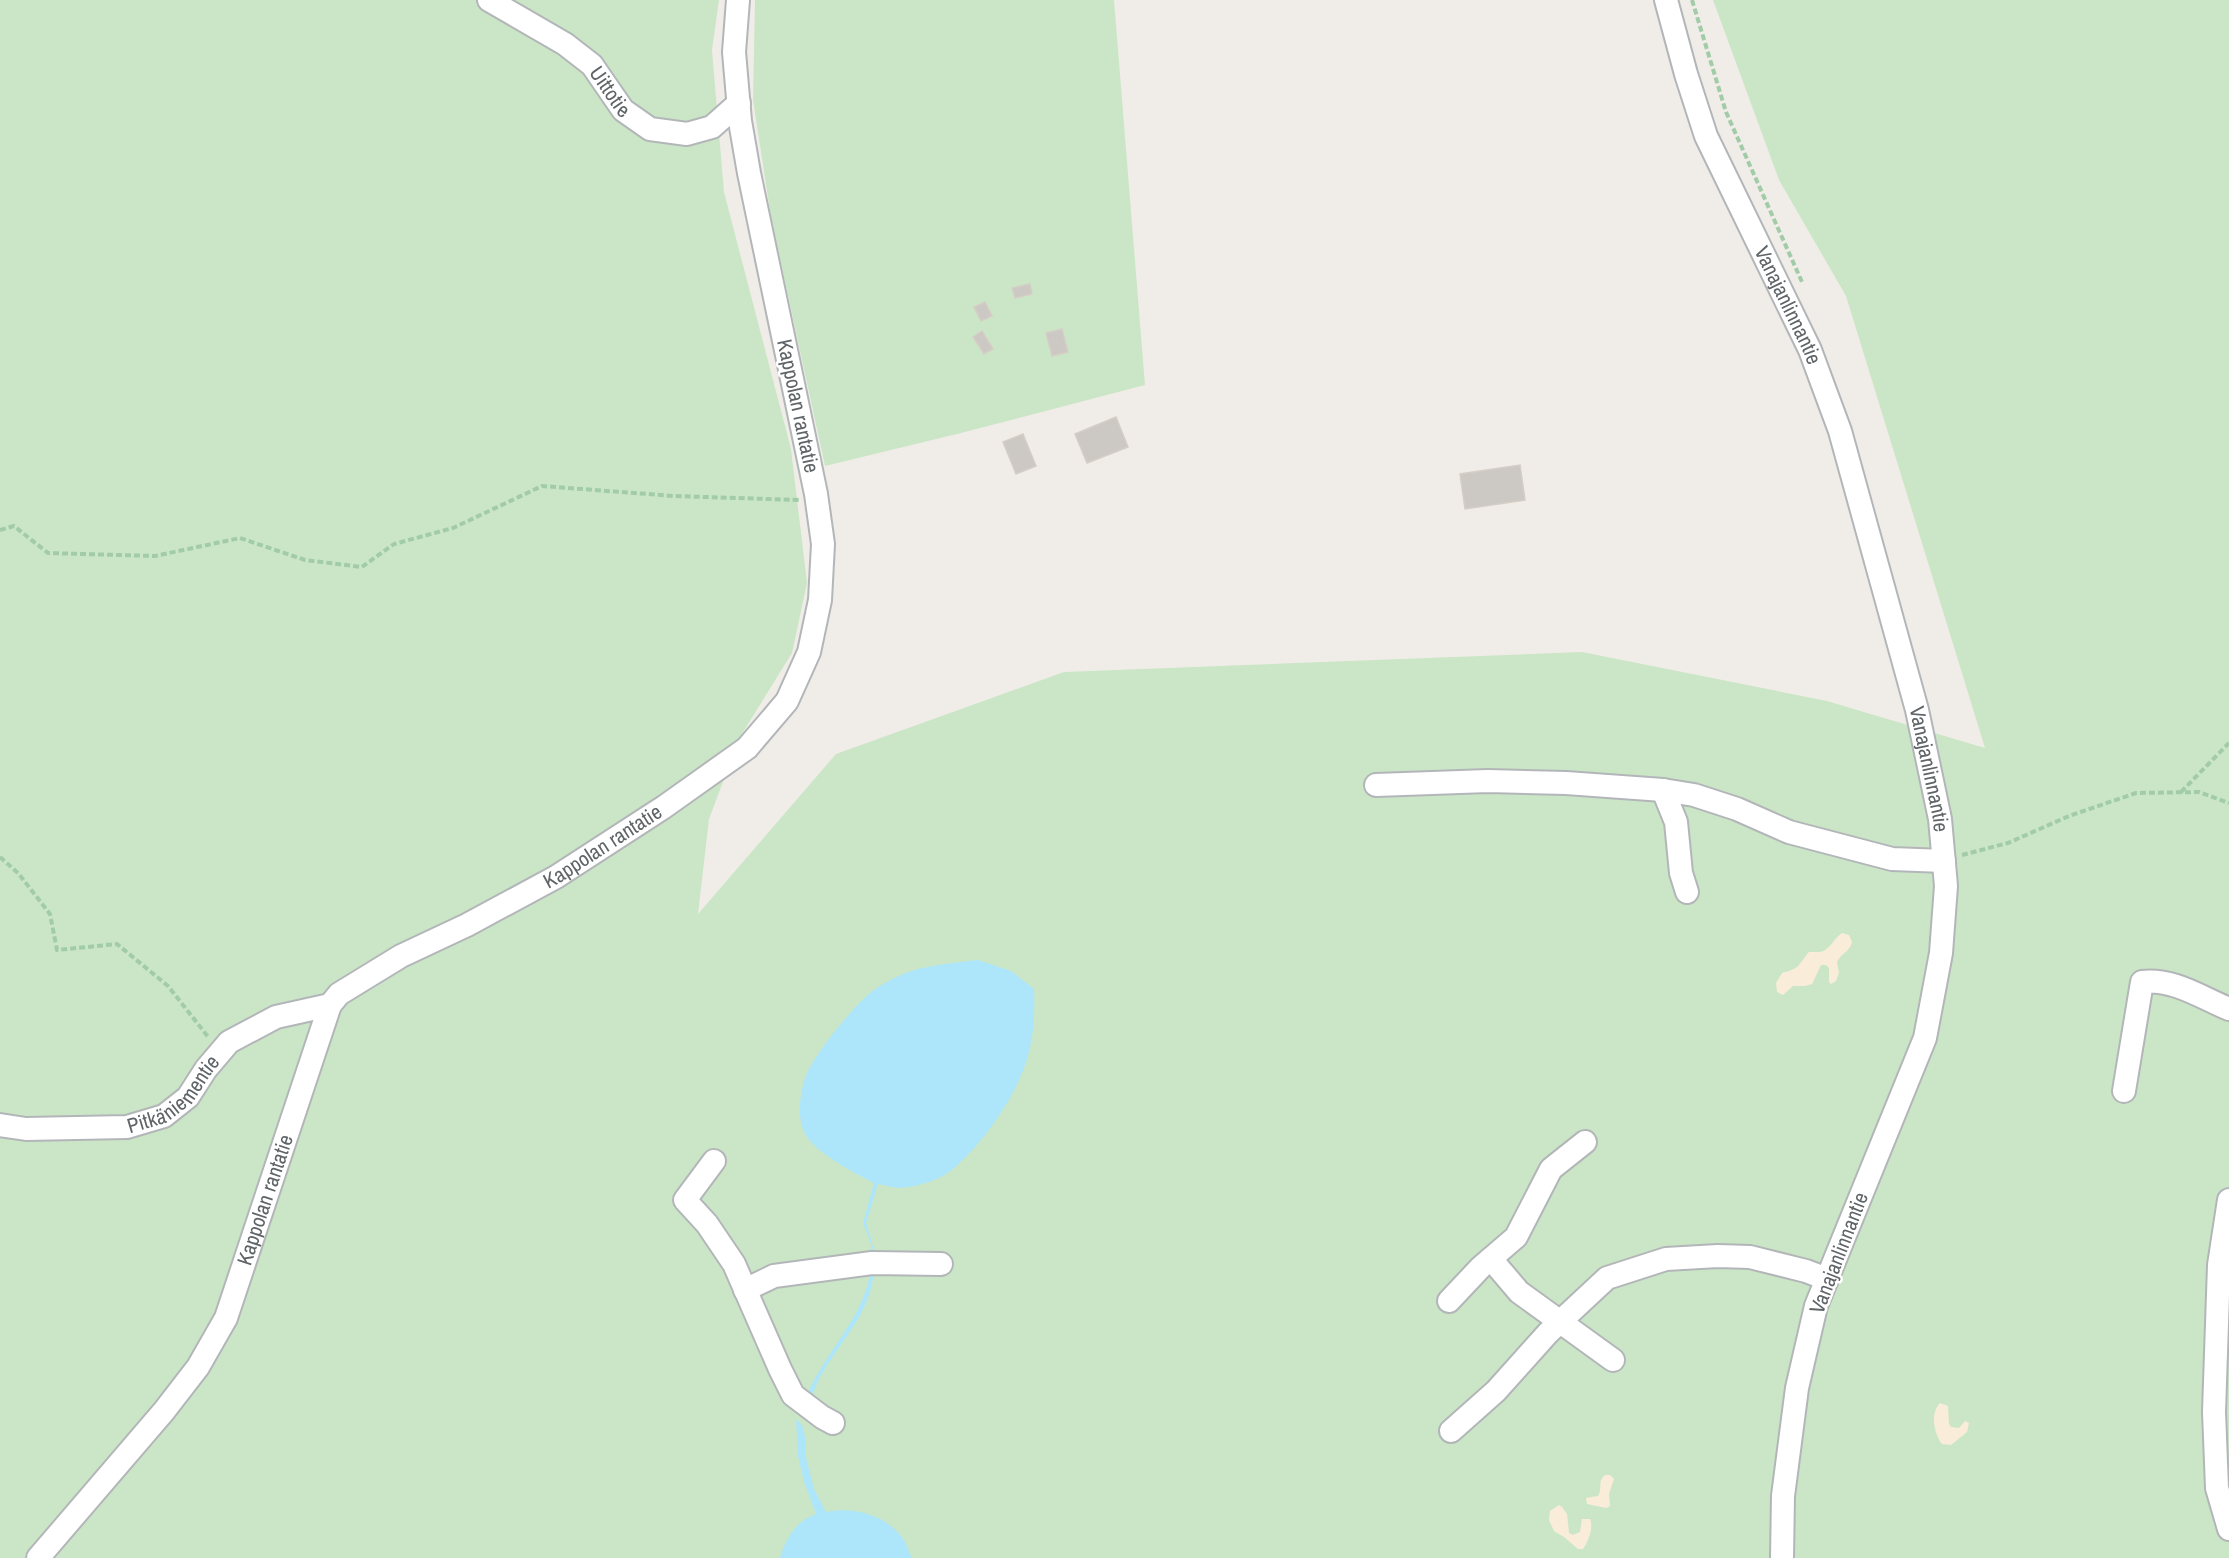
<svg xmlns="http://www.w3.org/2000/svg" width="2229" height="1558" viewBox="0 0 2229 1558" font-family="'Archivo Narrow',sans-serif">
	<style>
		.green { fill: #cbe6c6 }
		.sand { fill: #f9edda }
		.water { fill: #ade5fb }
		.building { fill: #ccc8c4; stroke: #d5cec6; stroke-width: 1.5 }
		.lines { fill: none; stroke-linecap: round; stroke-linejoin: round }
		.minor-casing { stroke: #b3b6b9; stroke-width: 26 }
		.path { stroke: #a2cca8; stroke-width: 4; stroke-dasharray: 6 3; stroke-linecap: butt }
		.minor { stroke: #fff; stroke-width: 22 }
		.labels { text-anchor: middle; stroke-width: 5; stroke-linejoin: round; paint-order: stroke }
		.street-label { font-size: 21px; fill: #5f6467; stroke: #fff }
	</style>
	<rect width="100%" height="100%" fill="#f0ede8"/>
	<g class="green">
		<polygon points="0,0 719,0 712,50 724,192 791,449 807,583 792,653 740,737 709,819 698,914 836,754 1064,672 1582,652 1827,701 1985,748 1846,296 1779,180 1713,0 2229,0 2229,1558 0,1558"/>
		<polygon points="755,0 1114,0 1145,385 961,433 825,466 771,217 753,100"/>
	</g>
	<g class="sand">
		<path d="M 1842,933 L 1849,935 L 1852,942 C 1850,952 1841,953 1837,962 L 1839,973 L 1836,981 L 1831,984 L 1829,982 L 1829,968 L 1826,965 L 1821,965 L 1812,984 L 1805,986 L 1793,986 L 1783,995 L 1777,992 L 1776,983 L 1782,973 C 1801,968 1797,966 1809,952 C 1812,952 1815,952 1819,952 C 1830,951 1833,939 1842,933 Z"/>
		<path d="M 1940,1403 L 1948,1406 L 1949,1424 L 1951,1427 L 1959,1428 L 1965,1421 L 1969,1423 L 1967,1432 L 1951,1445 L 1942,1444 C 1934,1434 1930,1413 1940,1403 Z"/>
		<path d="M 1605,1475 L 1610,1475 L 1614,1479 L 1609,1494 L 1610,1506 L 1606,1508 L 1587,1504 L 1586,1498 L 1598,1496 C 1603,1489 1597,1481 1605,1475 Z"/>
		<path d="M 1559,1505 L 1562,1507 L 1567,1514 L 1569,1533 L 1573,1535 L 1580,1532 L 1582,1519 L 1590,1519 C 1594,1527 1588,1542 1583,1549 L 1578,1549 L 1564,1537 L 1554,1531 L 1549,1520 L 1550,1511 Z"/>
	</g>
	<g class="water">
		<path d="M 978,960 L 1011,971 L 1034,989 C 1035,1010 1034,1031 1029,1052 C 1019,1093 984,1143 952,1170 C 940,1180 916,1187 900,1188 C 893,1188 885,1185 878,1184 L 866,1223 L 875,1253 L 872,1257 L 871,1244 L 863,1223 L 874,1183 C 856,1174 812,1151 804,1132 C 797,1117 800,1094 805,1078 C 812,1057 852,1008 869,994 C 877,987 891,979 901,975 C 924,965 953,963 978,960 Z"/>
		<path d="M 871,1270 L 874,1270 C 871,1312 843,1338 823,1372 C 817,1381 814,1392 810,1402 L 805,1399 C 825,1351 863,1320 871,1270 Z"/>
		<path d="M 796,1419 L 802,1425 L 806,1441 L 805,1454 L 814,1489 L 826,1512 C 854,1506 887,1515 904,1540 C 907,1545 909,1553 912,1558 L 780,1558 C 783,1546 792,1528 803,1521 C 806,1518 812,1516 816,1514 L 804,1482 L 798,1456 Z"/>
	</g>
	<g class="building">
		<polygon points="1030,284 1032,294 1015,298 1012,288"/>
		<polygon points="985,302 992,316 981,321 974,307"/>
		<polygon points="1062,329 1068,352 1052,356 1046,333"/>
		<polygon points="982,331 993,349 984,354 973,337"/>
		<polygon points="1116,417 1128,447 1087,463 1075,434"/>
		<polygon points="1023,434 1036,466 1016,474 1003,442"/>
		<polygon points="1520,465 1525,500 1465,509 1460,474"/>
	</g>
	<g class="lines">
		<defs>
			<g id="minor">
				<path id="s1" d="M 489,0 L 565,44 L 592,65 L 623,110 L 650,129 L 687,134 L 712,127 L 739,103"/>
				<path id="s2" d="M 1666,0 L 1686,74 L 1706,136 L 1810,350 L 1840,431 L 1917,710 L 1940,819 L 1946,886 L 1941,953 L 1925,1038 L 1816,1306 L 1797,1388 L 1783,1496 L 1782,1558"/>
				<polyline points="1376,785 1488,781 1566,783 1663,790"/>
				<polyline points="1687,892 1681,873 1676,822 1663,790 1694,795 1737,809 1789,832 1892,859 1944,861"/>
				<path d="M 2124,1091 L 2142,982 C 2173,978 2202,998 2229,1009"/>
				<path id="s3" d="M 0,1125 L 26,1129 L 127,1127 L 164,1116 L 188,1097 L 206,1069 L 229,1042 L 276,1017 L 330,1005"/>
				<polyline points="714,1161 685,1200 707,1224 734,1264 780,1369 793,1395 822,1417 833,1423"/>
				<polyline points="2229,1200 2219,1265 2214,1412 2217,1488 2229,1529"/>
				<polyline points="1491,1259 1519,1292 1613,1360"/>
				<polyline points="745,1290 774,1276 872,1263 941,1264"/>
				<polyline points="1449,1301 1481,1267 1516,1237 1551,1169 1585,1142"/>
				<polyline points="1451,1431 1496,1391 1548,1333 1607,1278 1666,1259 1718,1256 1750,1257 1806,1271 1827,1279"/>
				<path id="s4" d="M 38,1558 L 164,1411 L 198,1367 L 226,1318 L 330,1005 L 339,994 L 401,956 L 467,925 L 556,877 L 664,807 L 747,748 L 787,701 L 809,652 L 820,600 L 823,544 L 816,494 L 749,173 L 740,121 L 734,52 L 738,0"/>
			</g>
		</defs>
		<use href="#minor" class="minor-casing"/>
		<g class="path">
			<polyline points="1692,0 1726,112 1802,282"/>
			<polyline points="0,530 14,526 48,553 155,556 240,538 305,560 362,567 394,544 453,528 542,486 674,496 799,500"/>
			<polyline points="2181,792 2229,743"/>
			<polyline points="1962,855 2008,843 2069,816 2136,793 2199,792 2229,803"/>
			<polyline points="0,857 18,873 50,914 57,950 117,944 168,986 209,1038"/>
		</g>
		<use href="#minor" class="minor"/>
	</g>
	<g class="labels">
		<g class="street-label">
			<text dy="7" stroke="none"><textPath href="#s1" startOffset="154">Uittotie</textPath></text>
			<text dy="7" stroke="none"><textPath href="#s2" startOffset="330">Vanajanlinnantie</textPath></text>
			<text transform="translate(798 406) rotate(78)" y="7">Kappolan rantatie</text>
			<text dy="7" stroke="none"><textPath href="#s2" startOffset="816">Vanajanlinnantie</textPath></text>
			<text dy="7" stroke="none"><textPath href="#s4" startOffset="952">Kappolan rantatie</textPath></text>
			<text dy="7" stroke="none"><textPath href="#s3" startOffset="186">Pitkäniementie</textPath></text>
			<text dy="7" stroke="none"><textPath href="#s4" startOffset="430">Kappolan rantatie</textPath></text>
			<text transform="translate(1839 1253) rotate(-69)" y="7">Vanajanlinnantie</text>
		</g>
	</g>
</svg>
